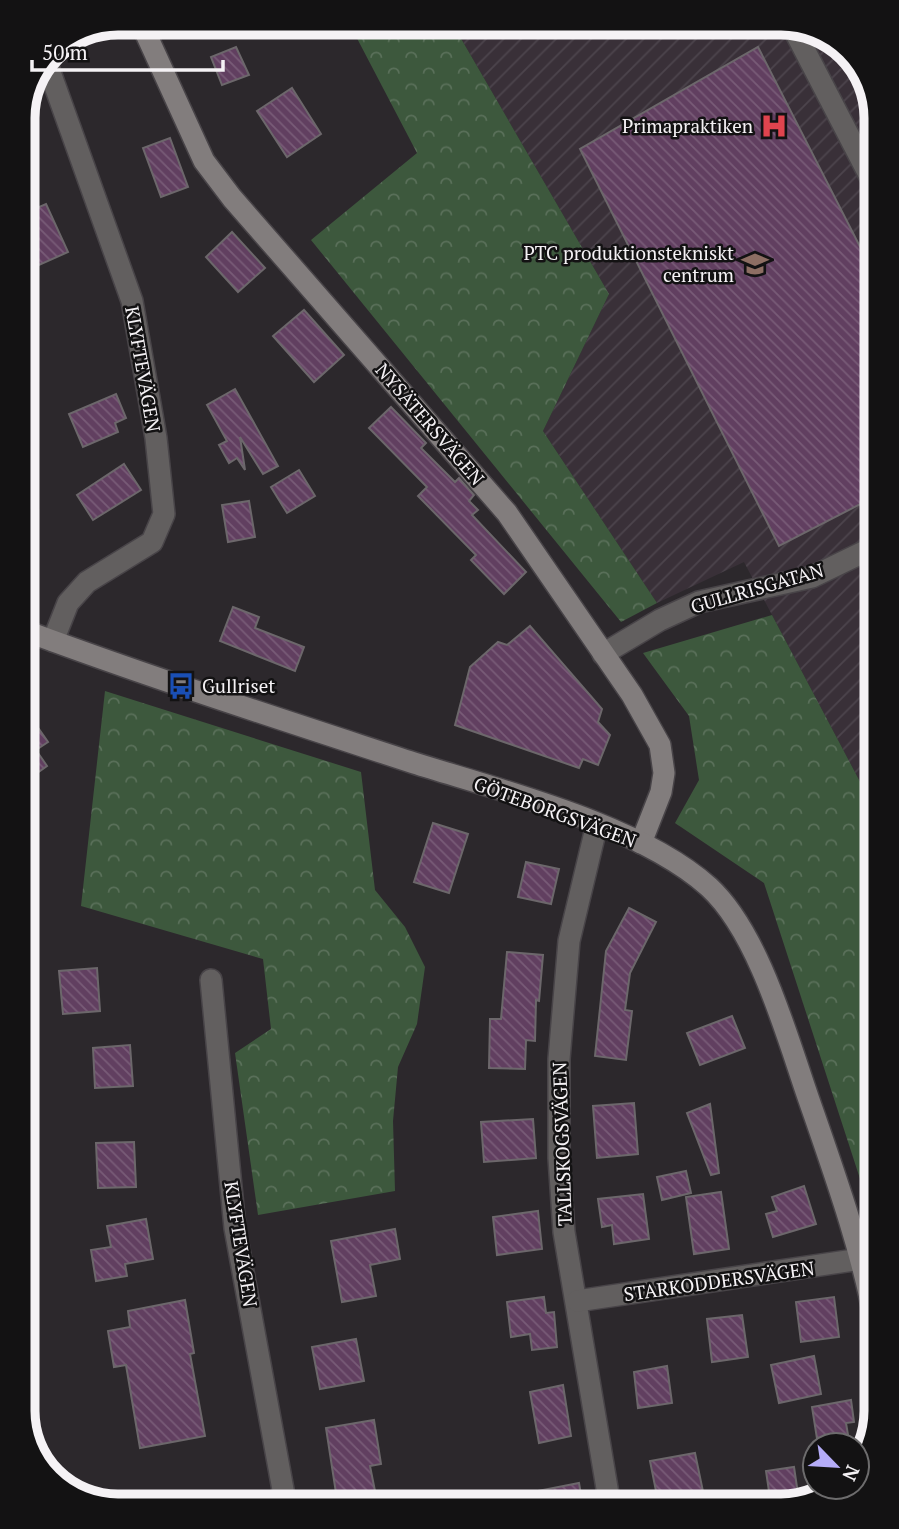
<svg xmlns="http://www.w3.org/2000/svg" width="899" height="1529" viewBox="0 0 899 1529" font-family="'PT Serif',serif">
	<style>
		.industrial { fill: url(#industrial-furrows) }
		.forest { fill: url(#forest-crowns) }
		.building { fill: url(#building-back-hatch); stroke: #6c676b; stroke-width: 2 }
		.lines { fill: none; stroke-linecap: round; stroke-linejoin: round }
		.street-casing { stroke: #484448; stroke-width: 24 }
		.secondary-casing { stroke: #484448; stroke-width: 24 }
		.street { stroke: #625f5f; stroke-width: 21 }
		.secondary { stroke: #827d7d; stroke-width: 21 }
		.labels { text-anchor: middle; stroke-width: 5; stroke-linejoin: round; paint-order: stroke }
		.poi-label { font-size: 19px; fill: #f5f2f5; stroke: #131213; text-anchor: end }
		.street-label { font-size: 19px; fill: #f5f2f5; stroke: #131213 }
		.rim { fill: none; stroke: #f5f2f5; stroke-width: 9 }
	</style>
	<defs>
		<pattern id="industrial-furrows" width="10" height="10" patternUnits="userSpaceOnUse" patternTransform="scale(1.75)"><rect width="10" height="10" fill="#393038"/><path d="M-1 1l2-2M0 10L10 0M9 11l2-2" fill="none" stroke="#4c444c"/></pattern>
		<pattern id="forest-crowns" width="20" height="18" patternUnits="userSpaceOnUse" patternTransform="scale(1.75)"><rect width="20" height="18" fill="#3d583d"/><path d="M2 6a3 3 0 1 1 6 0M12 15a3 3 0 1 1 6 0" fill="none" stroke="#5a705a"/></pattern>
		<pattern id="building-back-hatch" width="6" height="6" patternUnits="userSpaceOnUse" patternTransform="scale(1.75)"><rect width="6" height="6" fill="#613f60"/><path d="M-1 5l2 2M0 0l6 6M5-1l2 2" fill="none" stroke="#785b77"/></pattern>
	</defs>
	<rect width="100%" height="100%" fill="#2c282c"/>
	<polygon class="industrial" points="452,23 788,23 834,39 867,76 876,118 876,812 744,562 657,603 543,431 609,294"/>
	<g class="forest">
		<polygon points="349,23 452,23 609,294 543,431 657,603 621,622 311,240 417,153"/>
		<polygon points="772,615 876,812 876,1228 764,883 675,823 699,780 689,716 643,653"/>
		<polygon points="105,691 361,772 375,890 405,927 425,967 417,1024 398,1067 393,1121 395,1191 258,1215 235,1053 271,1029 263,959 81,906"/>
	</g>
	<g class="building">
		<polygon points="236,47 249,75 222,85 211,57"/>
		<polygon points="758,47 876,278 876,496 779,546 580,149"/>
		<polygon points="292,88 321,134 287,157 257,111"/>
		<polygon points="170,138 188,187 161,197 143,148"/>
		<polygon points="46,204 68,252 39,265 23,230 23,214"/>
		<polygon points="232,232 265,268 238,292 206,257"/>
		<polygon points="304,310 344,355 314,382 273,336"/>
		<polygon points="235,389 278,466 263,474 240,437 245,470 237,458 229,463 219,445 227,441 207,405"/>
		<polygon points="116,394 126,418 115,423 118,432 83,447 69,414"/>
		<polygon points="391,407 426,443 421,448 455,482 459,478 474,495 469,501 478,510 472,515 526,572 504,594 471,560 476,555 418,496 427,487 369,428"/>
		<polygon points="124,464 141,490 93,520 77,495"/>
		<polygon points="299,470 315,496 287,513 271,487"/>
		<polygon points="249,501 255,537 228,542 222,505"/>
		<polygon points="233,607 259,617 255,628 304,647 295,671 220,641"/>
		<polygon points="530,626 602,709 598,722 610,735 598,765 583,759 579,768 455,725 470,667 498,642 507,645"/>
		<polygon points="23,706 48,742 36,750 47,766 23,783"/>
		<polygon points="433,823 468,834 449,893 414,882"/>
		<polygon points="526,862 559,869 551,904 518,897"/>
		<polygon points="629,908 656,922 630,973 625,1010 632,1011 626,1060 595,1056 606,951"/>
		<polygon points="507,952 543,955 539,1001 536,1000 535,1041 526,1040 525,1069 489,1068 490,1019 501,1019"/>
		<polygon points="97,968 100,1011 63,1014 59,971"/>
		<polygon points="732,1016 745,1048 700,1065 687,1033"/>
		<polygon points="130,1045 133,1086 95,1088 93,1048"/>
		<polygon points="634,1103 638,1154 597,1158 593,1106"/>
		<polygon points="710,1104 719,1173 711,1175 687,1113"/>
		<polygon points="533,1119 536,1158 484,1162 481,1122"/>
		<polygon points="134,1142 136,1187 98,1188 96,1143"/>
		<polygon points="686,1171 691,1193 662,1200 657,1177"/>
		<polygon points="804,1186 816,1224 773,1237 766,1214 777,1211 772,1197"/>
		<polygon points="721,1192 729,1249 694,1254 686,1197"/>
		<polygon points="643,1194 649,1239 614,1244 612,1225 602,1227 598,1199"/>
		<polygon points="538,1211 542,1249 497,1255 493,1217"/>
		<polygon points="146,1219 153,1259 125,1264 127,1276 96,1281 91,1250 111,1247 107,1226"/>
		<polygon points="395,1229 400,1259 370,1265 376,1296 342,1302 331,1241"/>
		<polygon points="544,1297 546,1313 554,1312 557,1347 532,1350 530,1334 511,1337 507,1302"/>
		<polygon points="834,1297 839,1337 801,1342 796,1302"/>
		<polygon points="185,1300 194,1353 190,1354 205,1436 140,1448 126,1365 114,1367 108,1331 130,1327 128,1311"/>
		<polygon points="742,1315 748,1357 712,1362 707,1319"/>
		<polygon points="356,1339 364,1381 320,1389 312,1347"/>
		<polygon points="814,1356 821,1394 779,1403 771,1365"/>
		<polygon points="667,1366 672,1403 638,1408 634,1372"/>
		<polygon points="563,1385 571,1436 539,1443 530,1392"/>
		<polygon points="851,1400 854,1422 846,1423 849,1441 818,1445 812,1407"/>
		<polygon points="374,1420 381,1464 370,1466 378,1506 338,1506 326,1428"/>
		<polygon points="695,1453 706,1506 659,1506 650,1461"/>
		<polygon points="794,1467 798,1494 770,1498 766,1471"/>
		<polygon points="579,1483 583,1506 513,1506 512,1496"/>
	</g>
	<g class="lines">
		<defs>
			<g id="street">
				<polyline points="791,24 876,188"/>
				<polyline points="46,61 132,301 156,438 164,514 152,542 87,582 68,603 53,641"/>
				<polyline points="603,654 660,620 699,602 812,577 876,546"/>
				<polyline points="597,824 569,941 559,1059 559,1158 564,1232 610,1506"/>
				<polyline points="211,980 235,1228 286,1506"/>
				<polyline points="577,1301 861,1259"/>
			</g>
			<g id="secondary">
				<polyline points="141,23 204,161 232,198 507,513 632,695 660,745 664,773 661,792 641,843"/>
				<path d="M 23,630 C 152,678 283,720 414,763 C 503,791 640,825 709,887 C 759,933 787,1037 809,1100 C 835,1175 862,1250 876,1327"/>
			</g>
		</defs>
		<use href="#street" class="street-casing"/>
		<use href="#secondary" class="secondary-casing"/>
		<use href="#street" class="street"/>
		<use href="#secondary" class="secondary"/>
	</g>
	<defs>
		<symbol id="hospital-bare" viewBox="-9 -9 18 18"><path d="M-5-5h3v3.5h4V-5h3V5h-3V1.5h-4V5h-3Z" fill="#e0444e" stroke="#131213" stroke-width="2.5" paint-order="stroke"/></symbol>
		<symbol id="school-bare" viewBox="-9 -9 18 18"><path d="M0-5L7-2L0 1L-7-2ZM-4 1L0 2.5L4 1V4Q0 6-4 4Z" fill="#8d6e63" stroke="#131213" stroke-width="2.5" paint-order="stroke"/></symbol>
		<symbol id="bus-bare" viewBox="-9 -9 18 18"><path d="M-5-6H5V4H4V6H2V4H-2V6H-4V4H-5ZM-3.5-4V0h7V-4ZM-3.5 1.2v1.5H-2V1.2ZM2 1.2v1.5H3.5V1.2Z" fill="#1a4fb4" stroke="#131213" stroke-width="2.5" paint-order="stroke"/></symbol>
	</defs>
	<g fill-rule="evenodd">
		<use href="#hospital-bare" x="755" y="107" width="38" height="38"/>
		<use href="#school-bare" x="736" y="245" width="38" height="38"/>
		<use href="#bus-bare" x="162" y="667" width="38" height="38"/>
	</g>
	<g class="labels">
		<g class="poi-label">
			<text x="753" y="133">Primapraktiken</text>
			<text x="734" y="260">PTC produktionstekniskt<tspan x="734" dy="22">centrum</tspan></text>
			<text x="202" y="693" text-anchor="start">Gullriset</text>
		</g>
		<g class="street-label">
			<text transform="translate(143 369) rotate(80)" y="7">KLYFTEVÄGEN</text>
			<text transform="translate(430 424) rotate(49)" y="7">NYSÄTERSVÄGEN</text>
			<text transform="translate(757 588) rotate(-16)" y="7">GULLRISGATAN</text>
			<text transform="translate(555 812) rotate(20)" y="7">GÖTEBORGSVÄGEN</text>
			<text transform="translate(562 1144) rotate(-92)" y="7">TALLSKOGSVÄGEN</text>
			<text transform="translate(241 1244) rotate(81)" y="7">KLYFTEVÄGEN</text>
			<text transform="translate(719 1281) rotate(-8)" y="7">STARKODDERSVÄGEN</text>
		</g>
	</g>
	<path d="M0 0H899V1529H0ZM118 35H781A83 83 0 0 1 864 118V1411A83 83 0 0 1 781 1494H118A83 83 0 0 1 35 1411V118A83 83 0 0 1 118 35Z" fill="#131213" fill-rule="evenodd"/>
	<path class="rim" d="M118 35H781A83 83 0 0 1 864 118V1411A83 83 0 0 1 781 1494H118A83 83 0 0 1 35 1411V118A83 83 0 0 1 118 35Z"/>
	<g transform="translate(836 1466) rotate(115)"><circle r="33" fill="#131213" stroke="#6d6c6d" stroke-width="2"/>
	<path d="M0-5L12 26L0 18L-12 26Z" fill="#b5acf8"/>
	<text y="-10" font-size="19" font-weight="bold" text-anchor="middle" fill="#f5f2f5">N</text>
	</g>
	<path d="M32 60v10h191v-10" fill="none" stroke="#f5f2f5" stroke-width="3.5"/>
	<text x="42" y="60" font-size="21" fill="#f5f2f5" stroke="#131213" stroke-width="5" paint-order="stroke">50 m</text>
</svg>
